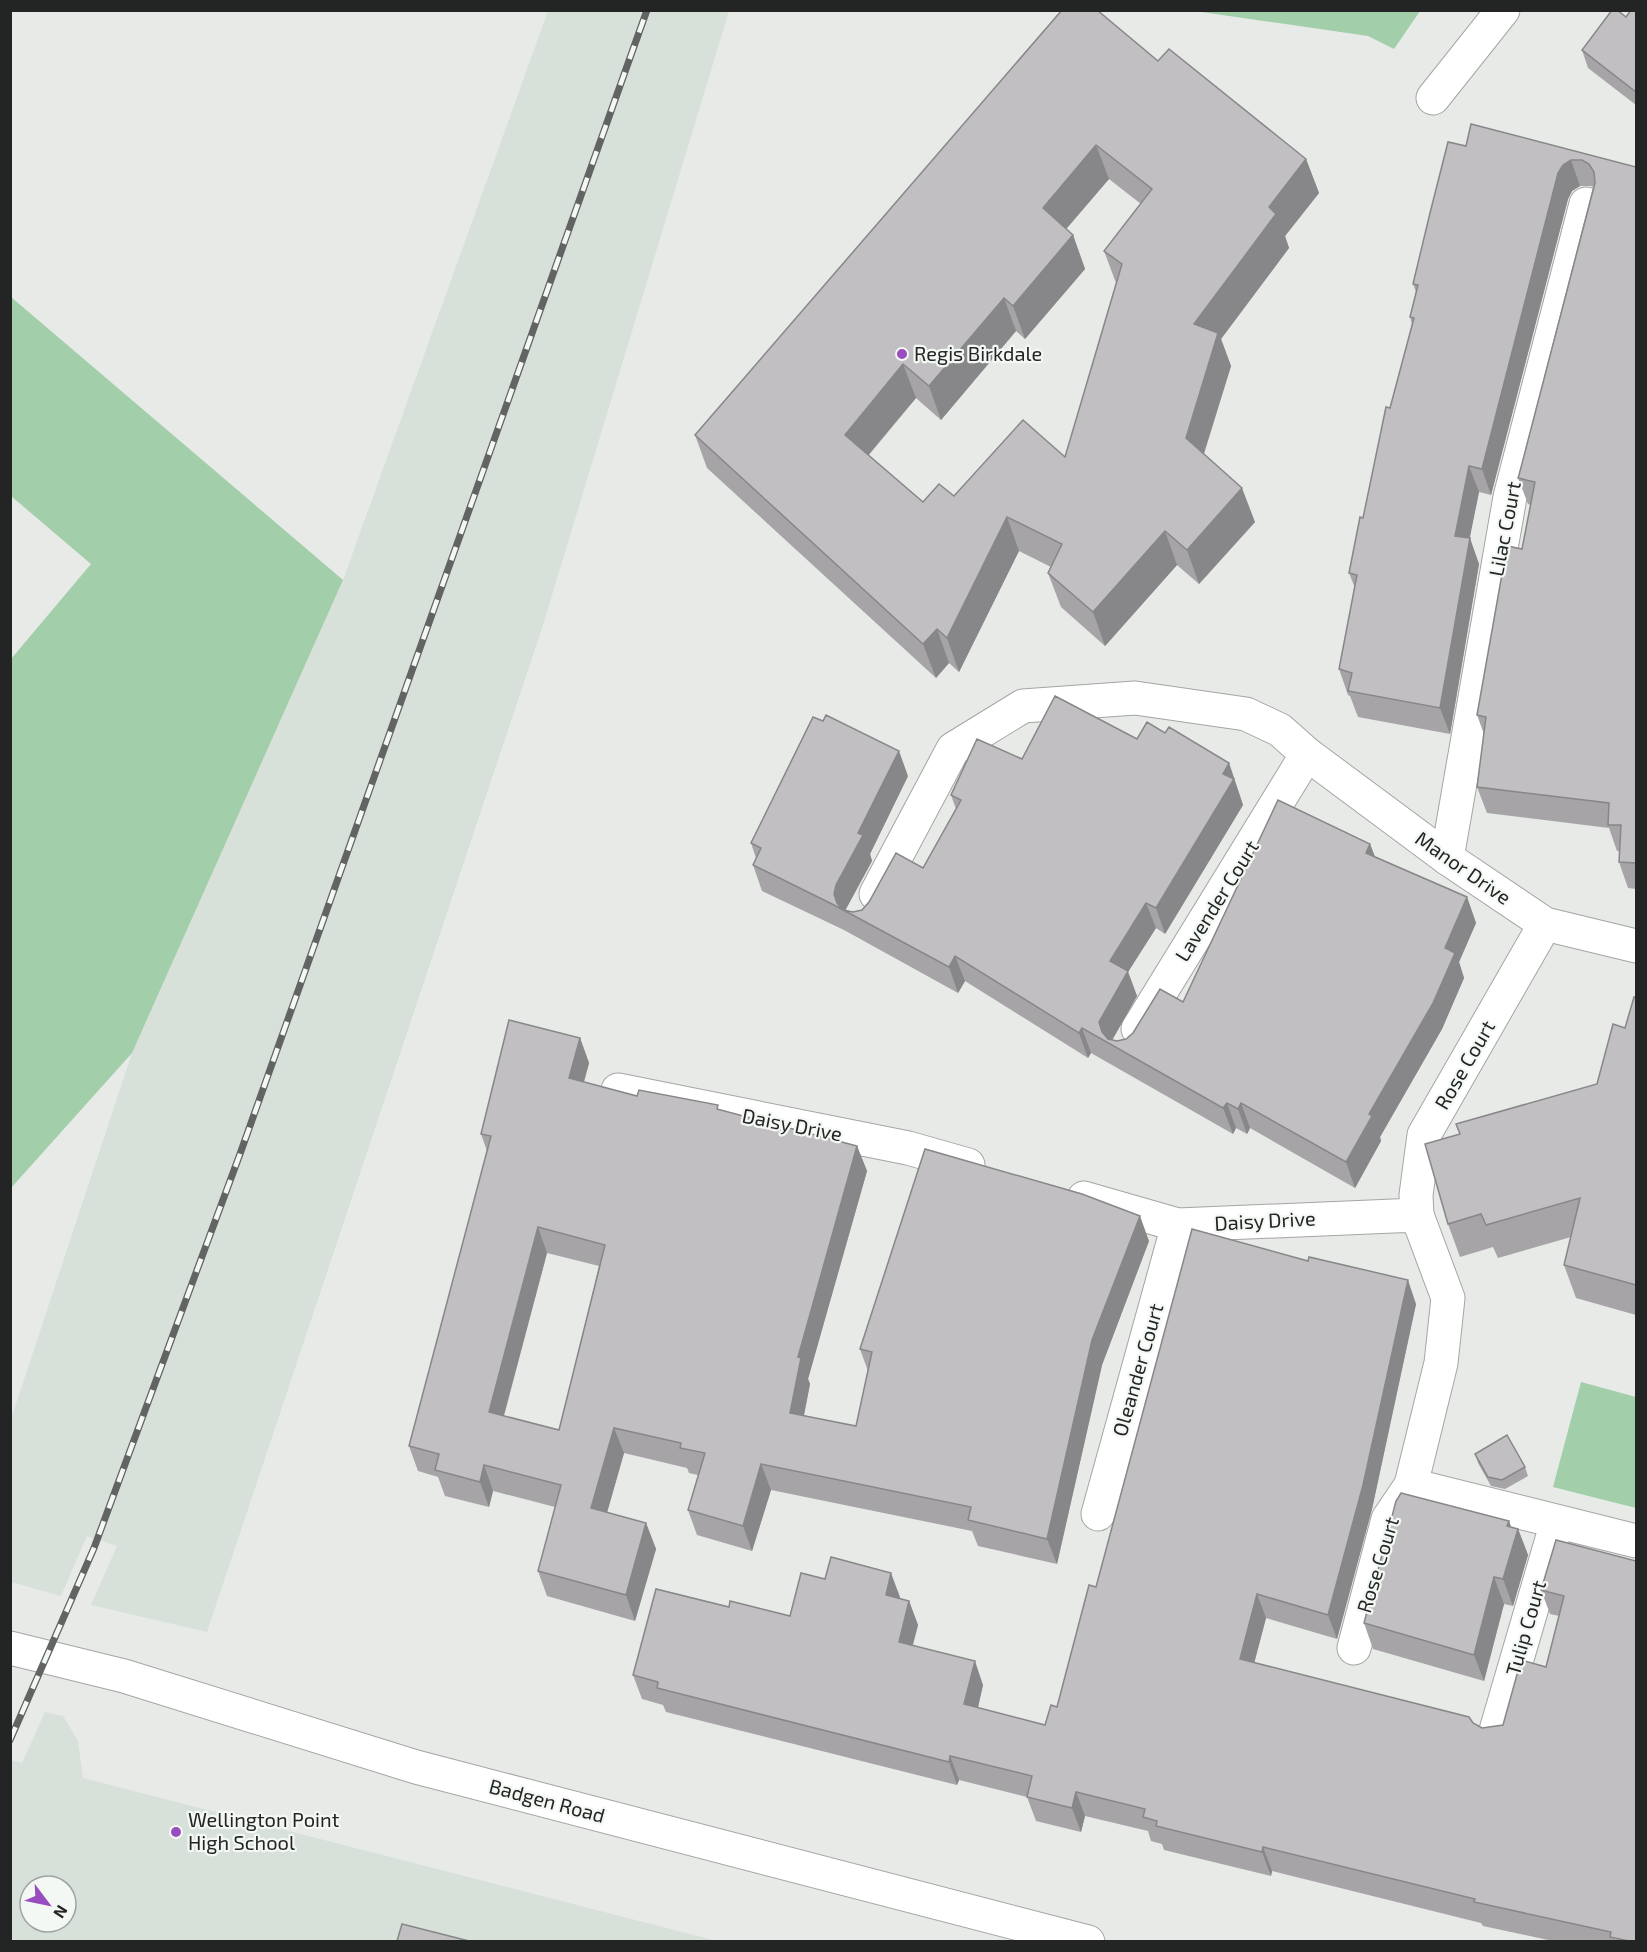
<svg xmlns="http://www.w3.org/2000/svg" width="1647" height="1952" viewBox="0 0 1647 1952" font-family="'Exo 2',sans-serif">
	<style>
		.built { fill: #d7e1d9; fill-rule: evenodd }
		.green { fill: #a2ceaa }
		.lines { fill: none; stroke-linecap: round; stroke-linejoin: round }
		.minor-casing { stroke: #a3a6a3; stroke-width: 35 }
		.tertiary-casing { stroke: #a3a6a3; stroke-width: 35 }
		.minor { stroke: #fff; stroke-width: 33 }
		.tertiary { stroke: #fff; stroke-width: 33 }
		.rail-casing { stroke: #616462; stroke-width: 7 }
		.rail { stroke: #f4f8f4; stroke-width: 4.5; stroke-dasharray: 14; stroke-linecap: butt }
		.wall { fill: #a6a4a7; fill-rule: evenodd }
		.shaded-wall { fill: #878688 }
		.building { fill: #c1bfc2; stroke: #878688; stroke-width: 1.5; fill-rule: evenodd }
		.poi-dot { fill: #994cbd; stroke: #f4f8f4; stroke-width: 2 }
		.labels { text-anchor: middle; stroke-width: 4.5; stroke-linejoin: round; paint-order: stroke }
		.poi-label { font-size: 20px; fill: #232524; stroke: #f4f8f4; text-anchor: start }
		.street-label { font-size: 20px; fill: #232524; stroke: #f4f8f4 }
	</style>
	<rect width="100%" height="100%" fill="#e7eae7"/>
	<g class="built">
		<polygon points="548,11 729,11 543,625 207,1632 91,1605 117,1546 87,1536 61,1596 11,1582 11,1419 132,1053 343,580"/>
		<path d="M 45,1712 L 63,1716 L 78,1741 L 83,1778 L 717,1941 L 11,1941 L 10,1760 L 22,1763 ZM 30,1886 L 66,1886 L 66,1922 L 30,1922 Z"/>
	</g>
	<g class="green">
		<polygon points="1195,11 1420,10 1420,11 1394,49 1368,36"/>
		<polygon points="11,297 343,580 132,1053 11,1188 11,659 91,564 11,496"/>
		<polygon points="1581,1382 1636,1397 1636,1508 1553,1487"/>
	</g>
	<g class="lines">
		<defs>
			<g id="minor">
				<polyline points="1433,98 1503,10"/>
				<polyline points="1447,858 1510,497 1586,204"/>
				<polyline points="876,894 953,749 1023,706 1135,698 1246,714 1280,730 1307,754 1447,858 1545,924 1636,946"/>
				<polyline points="1138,1029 1307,754"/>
				<polyline points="618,1090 908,1148 968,1165"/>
				<polyline points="1084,1198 1178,1225 1417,1215 1448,1298 1441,1363 1411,1485 1636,1541"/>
				<polyline points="1417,1215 1416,1195 1424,1135 1545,924"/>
				<polyline points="1098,1514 1178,1225"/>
				<polyline points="1354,1648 1388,1519 1411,1485"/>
				<polyline points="1495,1734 1557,1522"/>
			</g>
			<polyline id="tertiary" points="10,1648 124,1676 416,1767 1088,1942"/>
		</defs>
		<use href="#minor" class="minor-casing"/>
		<use href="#tertiary" class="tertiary-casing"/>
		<use href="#minor" class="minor"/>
		<use href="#tertiary" class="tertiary"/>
		<defs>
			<polyline id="rail" points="10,1740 94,1548 240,1154 647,10"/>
		</defs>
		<use href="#rail" class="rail-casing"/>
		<use href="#rail" class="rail"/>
	</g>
	<g class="wall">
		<polygon points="1636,10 1636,105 1588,68 1582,50 1626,17"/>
		<path d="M 1158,61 L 1306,159 L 1319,193 L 1285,236 L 1289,248 L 1221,339 L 1231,366 L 1204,454 L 1255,522 L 1199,584 L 1177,565 L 1105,646 L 1061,607 L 1048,573 L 1051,567 L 1019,551 L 959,672 L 949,663 L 936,678 L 707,468 L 695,435 ZM 1109,179 L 1141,204 L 1104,251 L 1116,283 L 1065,457 L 954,496 L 923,502 L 869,455 L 916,398 L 941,420 L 1016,331 L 1025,339 L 1085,269 L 1073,235 L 1066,229 Z"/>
		<polygon points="1466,146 1636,167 1636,889 1628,888 1619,862 1619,851 1617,851 1609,828 1487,813 1477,787 1484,734 1477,715 1522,549 1531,505 1528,504 1518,478 1593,187 1591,186 1580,186 1572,191 1568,199 1491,495 1479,492 1469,538 1479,564 1450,734 1358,717 1350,696 1348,695 1339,669 1355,588 1349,573 1390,408 1412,324 1410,317 1416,292 1413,284"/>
		<polygon points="1165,733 1229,763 1243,805 1165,934 1156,928 1128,972 1137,996 1112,1040 1117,1041 1126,1039 1183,1002 1370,844 1375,857 1467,897 1476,923 1459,962 1464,978 1442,1029 1380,1137 1381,1141 1355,1188 1250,1128 1247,1134 1236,1128 1233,1134 1091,1053 1088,1058 965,981 958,993 844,930 762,891 753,865 756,858 751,843 908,776 870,854 872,861 845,910 853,912 862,910 923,868 956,809 951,795 1022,759"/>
		<polygon points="1636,998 1636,1315 1576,1298 1564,1265 1571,1237 1498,1258 1493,1247 1460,1257 1448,1224 1459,1134 1597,1084 1625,1028"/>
		<path d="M 580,1038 L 589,1063 L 584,1082 L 637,1096 L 720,1110 L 857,1146 L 867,1171 L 808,1379 L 810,1384 L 804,1416 L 856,1426 L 868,1371 L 860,1349 L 1149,1241 L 1102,1365 L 1057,1564 L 978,1546 L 972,1531 L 771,1490 L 752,1551 L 697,1535 L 688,1510 L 698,1475 L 689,1473 L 687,1468 L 624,1453 L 607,1512 L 646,1523 L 656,1549 L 635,1621 L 547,1596 L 538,1571 L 555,1507 L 493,1491 L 489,1507 L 445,1496 L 438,1477 L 418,1471 L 409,1446 L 487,1151 L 481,1134 ZM 547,1253 L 599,1266 L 559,1430 L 504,1416 Z"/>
		<polygon points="1416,1304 1372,1509 1337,1639 1266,1618 1254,1663 1473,1723 1482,1728 1503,1725 1546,1667 1559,1616 1550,1614 1541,1590 1556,1540 1636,1941 1553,1941 1483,1926 1481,1923 1272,1871 1271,1876 1164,1850 1162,1844 1151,1841 1148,1831 1085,1816 1081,1832 1036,1821 1027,1797 959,1780 957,1785 666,1712 663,1705 642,1699 633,1675 729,1607 790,1616 900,1597 899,1598 909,1601 918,1625 913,1645 983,1685 978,1708 1045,1725 1057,1707 1096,1587"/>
		<polygon points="1475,1454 1525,1467 1528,1476 1505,1489 1491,1486 1478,1463"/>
		<polygon points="1509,1521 1511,1527 1518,1529 1528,1555 1513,1606 1504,1604 1484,1681 1373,1649 1364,1623"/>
	</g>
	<g class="shaded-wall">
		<polygon points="1096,145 1109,179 1055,242 1043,208"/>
		<polygon points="1306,159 1319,193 1285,236 1289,248 1221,339 1231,366 1198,472 1186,438 1194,324 1269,207"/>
		<polygon points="1571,160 1580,186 1572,191 1568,199 1491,495 1482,469 1558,173 1563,165"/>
		<polygon points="1073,235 1085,269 1025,339 1013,306"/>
		<polygon points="1004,298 1016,331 941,420 929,386"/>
		<polygon points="903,364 916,398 857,468 845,435"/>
		<polygon points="1469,466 1479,492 1465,562 1455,536"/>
		<polygon points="1242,488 1255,522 1199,584 1187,550"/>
		<polygon points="1007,517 1019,551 959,672 947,638"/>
		<polygon points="1165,531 1177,565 1105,646 1093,612"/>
		<polygon points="1470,538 1479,564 1450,734 1440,708"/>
		<polygon points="937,629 949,663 936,678 923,644"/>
		<polygon points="899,751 908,776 870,854 872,861 845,911 838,907 834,894 836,885 858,833"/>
		<polygon points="1229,763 1243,805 1165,934 1156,908 1223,774"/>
		<polygon points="1370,844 1380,870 1366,853"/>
		<polygon points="1467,897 1476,923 1459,962 1464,978 1442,1029 1380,1137 1381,1141 1355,1188 1346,1162 1369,1114"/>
		<polygon points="1146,903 1156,928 1128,972 1137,996 1110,1044 1102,1032 1099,1022 1110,961"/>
		<polygon points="955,956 965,981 958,993 949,967"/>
		<polygon points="1082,1028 1091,1053 1088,1058 1079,1033"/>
		<polygon points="580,1038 589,1063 578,1103 569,1078"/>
		<polygon points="1227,1103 1236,1128 1233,1134 1223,1108"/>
		<polygon points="1241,1103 1250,1128 1247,1134 1238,1109"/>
		<polygon points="857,1146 867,1171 808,1379 810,1384 799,1439 790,1413 798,1357"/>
		<polygon points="1140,1216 1149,1241 1102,1365 1057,1564 1047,1539 1092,1340"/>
		<polygon points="538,1227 547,1253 498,1437 489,1412"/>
		<polygon points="1408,1280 1416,1304 1372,1509 1337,1639 1328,1615"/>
		<polygon points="614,1428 624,1453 601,1534 591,1508"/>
		<polygon points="761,1464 771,1490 752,1551 743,1526"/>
		<polygon points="484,1465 493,1491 489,1507 480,1482"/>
		<polygon points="1509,1521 1515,1539 1518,1529 1528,1555 1513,1606 1503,1579 1507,1526"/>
		<polygon points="646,1523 656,1549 635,1621 626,1595"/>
		<polygon points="891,1573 900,1597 894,1619 886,1595"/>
		<polygon points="1494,1577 1504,1604 1484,1681 1474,1655"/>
		<polygon points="1257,1594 1266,1618 1249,1683 1240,1659"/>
		<polygon points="909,1601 918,1625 907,1666 899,1642"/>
		<polygon points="975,1661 983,1685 973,1728 964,1704"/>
		<polygon points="950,1756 959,1780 957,1785 949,1762"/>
		<polygon points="1076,1792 1085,1816 1081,1832 1072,1808"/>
		<polygon points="1263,1847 1272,1871 1271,1876 1262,1852"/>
	</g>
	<g class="building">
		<path d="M 1062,10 L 1097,10 L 1158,61 L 1169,49 L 1306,159 L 1269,207 L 1276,214 L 1194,324 L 1218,333 L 1186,438 L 1242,488 L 1187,550 L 1165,531 L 1093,612 L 1048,573 L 1062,544 L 1007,517 L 947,638 L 937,629 L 923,644 L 695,435 ZM 1096,145 L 1152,189 L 1104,251 L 1122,264 L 1065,457 L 1023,420 L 954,496 L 939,484 L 923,502 L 845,435 L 903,364 L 929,386 L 1004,298 L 1013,306 L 1073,235 L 1043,208 Z"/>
		<polygon points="1612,10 1617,10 1626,17 1631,10 1636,10 1636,92 1582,50"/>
		<polygon points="1471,124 1636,167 1636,863 1619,862 1621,825 1608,825 1609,803 1477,787 1486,717 1477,715 1507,546 1522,549 1535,482 1518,478 1519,475 1595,183 1594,172 1589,164 1582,160 1571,160 1563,165 1558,173 1482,469 1469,466 1455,536 1470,538 1440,708 1348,691 1352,673 1339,669 1357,575 1349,573 1360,517 1363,518 1386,407 1390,408 1414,318 1410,317 1418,285 1413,284 1430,213 1448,142 1466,146"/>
		<polygon points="1055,696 1137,739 1147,722 1165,733 1169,727 1229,763 1223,774 1234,779 1156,908 1146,903 1110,961 1128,971 1099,1022 1102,1032 1108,1039 1117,1041 1126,1039 1133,1033 1160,989 1183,1002 1278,800 1370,844 1366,853 1467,897 1445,948 1455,953 1433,1003 1369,1114 1372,1116 1346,1162 1241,1103 1238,1109 1227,1103 1223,1108 1082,1028 1079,1033 955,956 949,967 834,905 753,865 761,848 751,843 813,717 823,721 826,715 899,751 858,833 863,835 836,885 834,894 837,903 843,910 853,912 862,910 869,902 896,853 923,868 961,800 951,795 977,739 1022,759"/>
		<polygon points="1634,997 1636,998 1636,1285 1564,1265 1580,1198 1486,1225 1481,1214 1448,1224 1425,1144 1460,1134 1456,1124 1597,1084 1613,1024 1625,1028"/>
		<path d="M 509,1020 L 580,1038 L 569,1078 L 637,1096 L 639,1090 L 718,1105 L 717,1109 L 857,1146 L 798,1357 L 801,1358 L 790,1413 L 856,1426 L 872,1352 L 860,1349 L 925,1149 L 1082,1194 L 1140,1216 L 1092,1340 L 1047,1539 L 968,1520 L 971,1507 L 761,1464 L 743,1526 L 688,1510 L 705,1453 L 680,1448 L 681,1443 L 614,1428 L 591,1508 L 646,1523 L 626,1595 L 538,1571 L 561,1485 L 484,1465 L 480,1482 L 435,1470 L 439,1454 L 409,1446 L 491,1136 L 481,1134 ZM 538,1227 L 605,1245 L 559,1430 L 489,1412 Z"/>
		<polygon points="1192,1229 1308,1261 1309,1257 1408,1280 1363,1485 1328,1615 1257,1594 1240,1659 1469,1717 1473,1723 1482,1728 1503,1725 1521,1660 1546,1667 1564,1596 1541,1590 1556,1540 1636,1561 1636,1941 1629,1941 1610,1937 1611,1932 1474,1902 1475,1899 1263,1847 1262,1852 1156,1826 1157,1821 1143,1817 1145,1809 1076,1792 1072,1808 1027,1797 1032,1776 950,1756 949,1762 657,1688 658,1682 633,1675 656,1589 729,1607 730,1601 790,1616 801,1573 825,1579 831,1557 891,1573 886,1595 909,1601 899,1642 975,1661 964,1704 1045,1725 1051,1705 1057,1707 1089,1585 1096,1587"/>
		<polygon points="1507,1435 1525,1467 1502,1480 1488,1477 1475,1454"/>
		<polygon points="1401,1493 1509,1521 1507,1526 1518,1529 1503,1579 1494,1577 1474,1655 1364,1623 1396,1501"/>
		<polygon points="402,1924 469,1941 397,1941"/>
	</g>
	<g class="poi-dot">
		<circle cx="902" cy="354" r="6"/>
		<circle cx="176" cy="1832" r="6"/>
	</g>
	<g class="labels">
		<g class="poi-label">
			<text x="914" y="361">Regis Birkdale</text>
			<text x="188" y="1827">Wellington Point<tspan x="188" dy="23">High School</tspan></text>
		</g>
		<g class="street-label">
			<text transform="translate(1505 529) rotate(-79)" y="7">Lilac Court</text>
			<text transform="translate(1463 868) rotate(35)" y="7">Manor Drive</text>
			<text transform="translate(1217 901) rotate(-58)" y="7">Lavender Court</text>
			<text transform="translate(1465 1065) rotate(-60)" y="7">Rose Court</text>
			<text transform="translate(792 1125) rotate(11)" y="7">Daisy Drive</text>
			<text transform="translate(1265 1221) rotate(-3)" y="7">Daisy Drive</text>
			<text transform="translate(1138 1370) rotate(-74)" y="7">Oleander Court</text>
			<text transform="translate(1378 1565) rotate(-73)" y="7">Rose Court</text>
			<text transform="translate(1526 1628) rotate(-74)" y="7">Tulip Court</text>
			<text transform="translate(547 1801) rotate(15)" y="7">Badgen Road</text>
		</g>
	</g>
	<rect width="1647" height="1952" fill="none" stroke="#232524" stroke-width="24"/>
	<g transform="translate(48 1904) rotate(122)"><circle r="28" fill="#f4f8f4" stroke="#a0a4a1" stroke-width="1.5"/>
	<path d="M0-4.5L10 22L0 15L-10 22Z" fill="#994cbd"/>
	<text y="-9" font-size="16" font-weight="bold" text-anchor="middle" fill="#232524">N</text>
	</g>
</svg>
